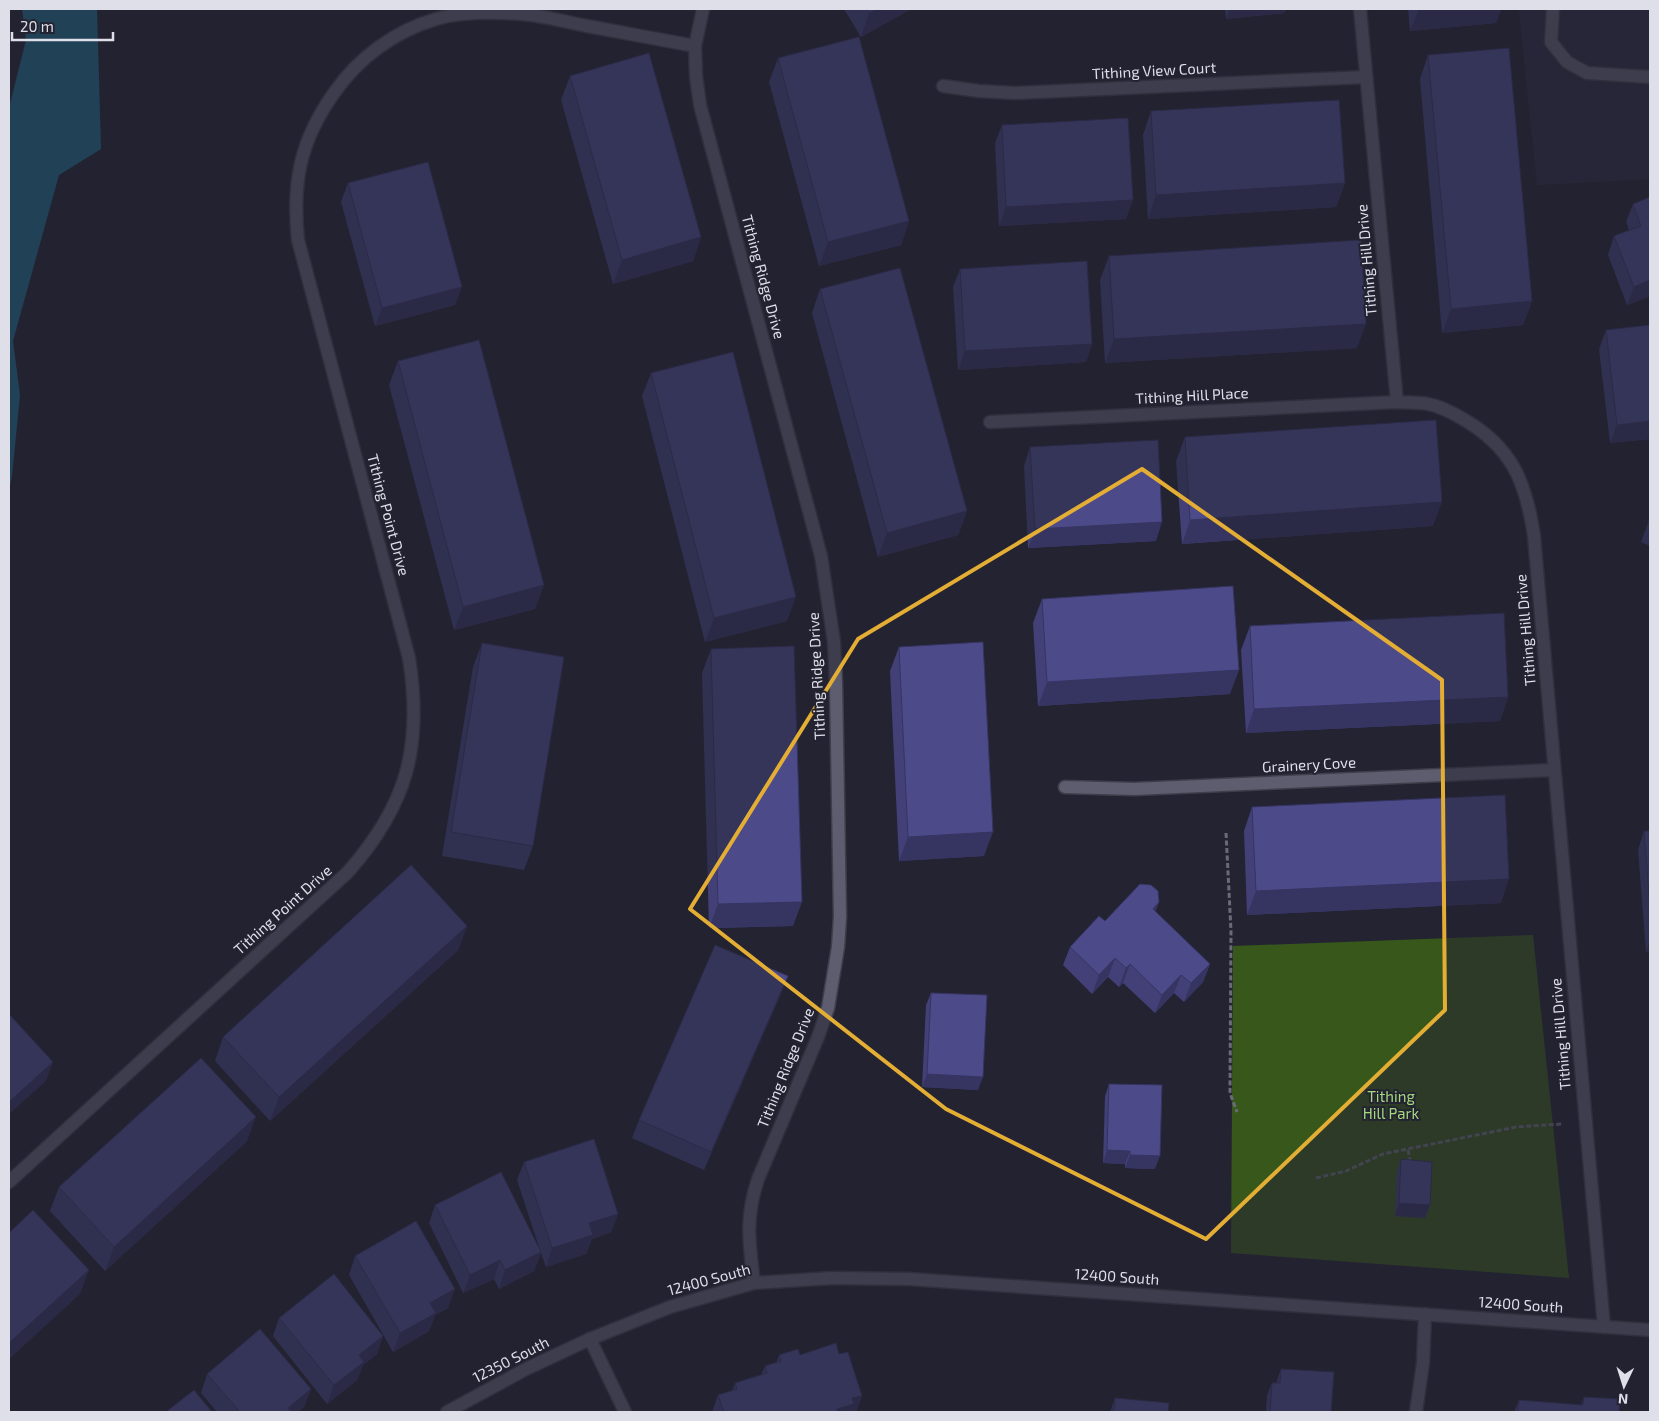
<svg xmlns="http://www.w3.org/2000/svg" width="1659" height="1421" viewBox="0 0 1659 1421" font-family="'Exo 2',sans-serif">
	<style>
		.built { fill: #2c2c41 }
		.green { fill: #38581b }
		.water { fill: #206784 }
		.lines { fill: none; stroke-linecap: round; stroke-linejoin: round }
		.service-casing { stroke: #3f3f4c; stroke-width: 15 }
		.minor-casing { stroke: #3f3f4c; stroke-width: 15 }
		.path { stroke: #6a6b78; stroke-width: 3; stroke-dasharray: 5 2.5; stroke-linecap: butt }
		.service { stroke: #5d5d6f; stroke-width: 12 }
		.minor { stroke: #5d5d6f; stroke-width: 12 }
		.wall { fill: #424077 }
		.shaded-wall { fill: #363461 }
		.building { fill: #4d4a8a; stroke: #363461 }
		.marked { fill: none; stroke: #e4ae35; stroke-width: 4; stroke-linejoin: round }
		.labels { text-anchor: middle; stroke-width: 4; stroke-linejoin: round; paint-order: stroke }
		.street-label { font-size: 15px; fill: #dedfe9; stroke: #232332 }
		.park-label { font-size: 15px; fill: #a4d97c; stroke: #232332 }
	</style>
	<rect width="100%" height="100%" fill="#232332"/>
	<polygon class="built" points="1519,9 1650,9 1650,179 1537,185"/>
	<polygon class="green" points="1533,935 1569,1278 1231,1253 1233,946"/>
	<polygon class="water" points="22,9 97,9 101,149 59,175 13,341 20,395 12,476 9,490 9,108 26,40"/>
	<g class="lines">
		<defs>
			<polyline id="service" points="1553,9 1551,42 1567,62 1587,73 1650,77"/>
			<g id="minor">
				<path d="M 703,9 L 695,46 L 696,76 L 700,105 L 821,556 L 834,642 L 836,684 L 840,917 L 838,947 L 828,1008 L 818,1037 L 758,1179 C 745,1218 749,1243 754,1283"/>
				<polyline points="1360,9 1397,402"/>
				<polyline points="943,86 979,91 1014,93 1366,77"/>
				<path d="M 990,422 L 1397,402 C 1407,403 1418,402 1428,404 C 1439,406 1453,413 1463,419 C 1512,447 1526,482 1534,536 L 1604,1327"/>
				<polyline points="1065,787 1134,789 1554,770"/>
				<path d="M 9,1182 L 348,872 C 407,805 423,747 409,658 L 298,240 C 292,182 300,141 334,93 C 358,58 395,31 436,19 C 462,11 493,12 520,14 C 542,15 565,22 587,26 C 623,33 659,39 695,46"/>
				<polyline points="590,1339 625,1412"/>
				<polyline points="447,1412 526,1369 590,1339 670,1307 754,1283 832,1278 909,1279 1650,1330"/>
				<polyline points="1416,1412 1423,1363 1425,1314"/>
			</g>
		</defs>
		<use href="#service" class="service-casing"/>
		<use href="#minor" class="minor-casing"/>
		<g class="path">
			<polyline points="1226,833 1231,931 1230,1093 1237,1112"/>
			<polyline points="1408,1150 1411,1164"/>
			<polyline points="1316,1178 1346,1171 1383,1154 1516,1127 1562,1124"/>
		</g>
		<use href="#service" class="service"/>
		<use href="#minor" class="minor"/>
	</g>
	<g class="wall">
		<polygon points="844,9 911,9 861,37"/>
		<polygon points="1225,9 1286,9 1284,13 1226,19"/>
		<polygon points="1408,9 1501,9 1496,23 1410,31"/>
		<polygon points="1428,55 1532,301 1523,325 1442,333 1420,79"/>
		<polygon points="778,58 909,221 901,245 819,266 769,82"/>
		<polygon points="570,76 701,237 693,261 613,284 561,100"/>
		<polygon points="1151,111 1345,183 1336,207 1148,219 1143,135"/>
		<polygon points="1002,125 1126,219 999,226 995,143"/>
		<polygon points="348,183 455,305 375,326 341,202"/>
		<polygon points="1650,197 1650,296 1627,305 1608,255 1614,236 1629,230 1626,222 1633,204"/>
		<polygon points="1109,256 1357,348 1105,363 1100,280"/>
		<polygon points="960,269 1092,344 1086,362 958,370 953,287"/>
		<polygon points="820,289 967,511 958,535 878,557 812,313"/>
		<polygon points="1650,325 1650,439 1610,443 1599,349 1606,330"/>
		<polygon points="398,361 535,609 454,630 389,385"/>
		<polygon points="651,373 787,621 705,642 642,396"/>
		<polygon points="1185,437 1433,526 1182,544 1176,461"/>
		<polygon points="1030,447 1156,541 1028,548 1024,466"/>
		<polygon points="1650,518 1650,546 1641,542"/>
		<polygon points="1042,599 1230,694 1038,706 1033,623"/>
		<polygon points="1250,626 1508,697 1500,721 1246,733 1241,650"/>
		<polygon points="482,643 533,846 524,870 442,856 473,667"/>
		<polygon points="899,647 984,856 899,861 890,671"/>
		<polygon points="711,649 793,926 709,928 702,673"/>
		<polygon points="1252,807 1501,903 1247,915 1244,831"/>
		<polygon points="1644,831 1650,831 1650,952 1646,952 1638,850"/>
		<polygon points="1159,902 1155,912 1210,964 1203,982 1184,1002 1174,993 1155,1013 1123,983 1119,987 1108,977 1092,994 1063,965 1070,947"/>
		<polygon points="467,926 458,950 270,1121 215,1061 223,1037"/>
		<polygon points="931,993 978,1090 922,1087 926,1005"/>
		<polygon points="781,994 704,1170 632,1138 639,1120"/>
		<polygon points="1109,1084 1155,1169 1125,1168 1125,1164 1103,1163 1105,1096"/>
		<polygon points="247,1141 105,1271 50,1211 59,1187"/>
		<polygon points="1401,1159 1430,1205 1425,1218 1395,1216 1397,1172"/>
		<polygon points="524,1162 618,1214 611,1232 592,1239 586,1254 546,1267 541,1253 534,1271 499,1289 494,1279 463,1293 429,1223 435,1205 540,1250 517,1180"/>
		<polygon points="355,1256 448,1308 435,1315 429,1331 393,1352 349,1275"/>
		<polygon points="279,1318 383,1336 377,1354 363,1365 357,1380 327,1404 273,1336"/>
		<polygon points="839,1354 862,1396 856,1412 712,1412 718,1395 732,1391 735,1383 761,1375 765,1366 776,1363 779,1355"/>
		<polygon points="1281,1369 1331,1412 1266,1412 1267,1395 1272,1383 1276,1383"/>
		<polygon points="207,1374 311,1389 304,1407 298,1412 217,1412 201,1393"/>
		<polygon points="1584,1397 1619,1412 1514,1412 1519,1400 1581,1405"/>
		<polygon points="1115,1398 1168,1412 1110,1412"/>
	</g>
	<g class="shaded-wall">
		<polygon points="878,9 911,9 861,37 869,13"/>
		<polygon points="1230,9 1286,9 1284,13 1226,19"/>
		<polygon points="1419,9 1501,9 1496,23 1410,31"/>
		<polygon points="1345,183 1336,207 1148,219 1156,195"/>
		<polygon points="1133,200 1126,219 999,226 1006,207"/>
		<polygon points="909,221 901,245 819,266 828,242"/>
		<polygon points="701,237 693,261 613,284 622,260"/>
		<polygon points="1650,280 1650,296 1627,305 1634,287"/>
		<polygon points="462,287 455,305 375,326 382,308"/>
		<polygon points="1532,301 1523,325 1442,333 1451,309"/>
		<polygon points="1366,324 1357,348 1105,363 1114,339"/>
		<polygon points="1092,344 1086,362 958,370 965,351"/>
		<polygon points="1650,421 1650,439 1610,443 1617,425"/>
		<polygon points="1442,502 1433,526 1182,544 1190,520"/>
		<polygon points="967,511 958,535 878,557 887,533"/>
		<polygon points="1162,522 1156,541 1028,548 1035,529"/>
		<polygon points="544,585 535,609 454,630 463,607"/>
		<polygon points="796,597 787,621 705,642 714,618"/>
		<polygon points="1239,670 1230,694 1038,706 1047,682"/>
		<polygon points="1508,697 1500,721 1246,733 1254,709"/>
		<polygon points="993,832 984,856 899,861 908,837"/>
		<polygon points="1509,879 1501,903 1247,915 1256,891"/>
		<polygon points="802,902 793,926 709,928 718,904"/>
		<polygon points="1159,902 1152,920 1153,909"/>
		<polygon points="467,926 458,950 270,1121 279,1097"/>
		<polygon points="1650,940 1650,952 1646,952"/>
		<polygon points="1115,958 1108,977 1092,994 1099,975"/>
		<polygon points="1130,964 1123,983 1119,987 1126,968"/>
		<polygon points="1210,964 1203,982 1184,1002 1191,983"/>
		<polygon points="1181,975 1174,993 1155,1013 1162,995"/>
		<polygon points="788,976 781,994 704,1170 711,1152"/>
		<polygon points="53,1062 46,1081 9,1114 9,1102"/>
		<polygon points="927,1074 983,1077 978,1090 922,1087"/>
		<polygon points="256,1117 247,1141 105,1271 114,1247"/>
		<polygon points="1107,1150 1130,1151 1125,1164 1103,1163"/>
		<polygon points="1130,1155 1160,1156 1155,1169 1125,1168"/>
		<polygon points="1399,1203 1430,1205 1425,1218 1395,1216"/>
		<polygon points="618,1214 611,1232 592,1239 586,1254 546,1267 552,1248 589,1223"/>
		<polygon points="541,1252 534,1271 499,1289 505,1270"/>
		<polygon points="500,1260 494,1279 463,1293 470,1275"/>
		<polygon points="89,1270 80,1294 9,1359 9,1343"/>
		<polygon points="455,1289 448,1308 435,1315 429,1331 393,1352 400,1333 430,1303"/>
		<polygon points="383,1336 377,1354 363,1365 357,1380 327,1404 334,1385 359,1355"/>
		<polygon points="311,1389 304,1407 298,1412 286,1412 288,1408"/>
		<polygon points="862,1396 856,1412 836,1412 837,1409 852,1398"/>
	</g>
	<g class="building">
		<polygon points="867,9 878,9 869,13"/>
		<polygon points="859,37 909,221 828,242 778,58"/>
		<polygon points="1509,48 1532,301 1451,309 1428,55"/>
		<polygon points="649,53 701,237 622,260 570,76"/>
		<polygon points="1339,100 1345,183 1156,195 1151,111"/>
		<polygon points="1128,118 1133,200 1006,207 1002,125"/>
		<polygon points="428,162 462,287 382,308 348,183"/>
		<polygon points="1650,197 1650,280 1634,287 1614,236 1641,226 1633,204"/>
		<polygon points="1361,240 1366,324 1114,339 1109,256"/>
		<polygon points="1087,261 1092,344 965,351 960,269"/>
		<polygon points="900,268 967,511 887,533 820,289"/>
		<polygon points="1650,325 1650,421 1617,425 1606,330"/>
		<polygon points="479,340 544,585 463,607 398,361"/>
		<polygon points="733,352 796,597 714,618 651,373"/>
		<polygon points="1436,420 1442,502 1190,520 1185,437"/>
		<polygon points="1158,440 1162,522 1035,529 1030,447"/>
		<polygon points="1650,518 1650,524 1648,523"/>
		<polygon points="1233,586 1239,670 1047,682 1042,599"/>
		<polygon points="1504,613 1508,697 1254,709 1250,626"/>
		<polygon points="983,642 993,832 908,837 899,647"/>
		<polygon points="482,643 564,657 533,846 451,832"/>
		<polygon points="794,646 802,902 718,904 711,649"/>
		<polygon points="1505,795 1509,879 1256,891 1252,807"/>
		<polygon points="1644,831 1650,831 1650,907"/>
		<polygon points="411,865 467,926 279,1097 223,1037"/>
		<polygon points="1140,884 1151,885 1158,891 1159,902 1153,909 1210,964 1191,983 1181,975 1162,995 1130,964 1126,968 1115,958 1099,975 1070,947 1099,916 1105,921"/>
		<polygon points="715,945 788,976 711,1152 639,1120"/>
		<polygon points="931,993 987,995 983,1077 927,1074"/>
		<polygon points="9,1014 53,1062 9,1102"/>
		<polygon points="201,1058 256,1117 114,1247 59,1187"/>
		<polygon points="1109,1084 1162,1085 1160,1156 1130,1155 1130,1151 1107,1150"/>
		<polygon points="594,1139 618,1214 589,1223 593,1235 552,1248 524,1162"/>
		<polygon points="1401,1159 1432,1162 1430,1205 1399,1203"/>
		<polygon points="501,1172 541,1252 505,1270 500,1260 470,1275 435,1205"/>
		<polygon points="33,1210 89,1270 9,1343 9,1233"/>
		<polygon points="416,1221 455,1289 430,1303 436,1313 400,1333 355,1256"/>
		<polygon points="334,1274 383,1336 359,1355 364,1362 334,1385 279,1318"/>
		<polygon points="260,1329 311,1389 288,1408 291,1412 240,1412 207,1374"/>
		<polygon points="836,1343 839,1354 848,1352 862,1396 852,1398 854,1404 837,1409 838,1412 724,1412 718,1395 737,1389 735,1383 767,1373 765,1366 781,1361 779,1355 798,1349 800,1355"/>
		<polygon points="1281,1369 1334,1372 1331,1412 1270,1412 1272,1383 1280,1383"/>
		<polygon points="194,1390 212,1412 166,1412"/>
		<polygon points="1584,1397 1620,1399 1619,1412 1518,1412 1519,1400 1583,1405"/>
		<polygon points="1115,1398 1169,1403 1168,1412 1114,1412"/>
	</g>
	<path d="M0 0H1659V1421H0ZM 1142,469 L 1442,680 L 1445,1010 L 1206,1239 L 946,1109 L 690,909 L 858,639 Z" fill="#232332" fill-opacity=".55" fill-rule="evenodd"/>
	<path class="marked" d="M 1142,469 L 1442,680 L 1445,1010 L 1206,1239 L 946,1109 L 690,909 L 858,639 Z"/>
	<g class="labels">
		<g class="street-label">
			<text transform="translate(1154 71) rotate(-3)" y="5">Tithing View Court</text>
			<text transform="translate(1367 260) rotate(-95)" y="5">Tithing Hill Drive</text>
			<text transform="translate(763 277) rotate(75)" y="5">Tithing Ridge Drive</text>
			<text transform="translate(1192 396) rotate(-3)" y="5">Tithing Hill Place</text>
			<text transform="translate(388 515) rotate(75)" y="5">Tithing Point Drive</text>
			<text transform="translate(1526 630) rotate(-95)" y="5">Tithing Hill Drive</text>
			<text transform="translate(817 676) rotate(-93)" y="5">Tithing Ridge Drive</text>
			<text transform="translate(1309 765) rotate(-3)" y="5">Grainery Cove</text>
			<text transform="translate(283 910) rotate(-42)" y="5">Tithing Point Drive</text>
			<text transform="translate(1561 1034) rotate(-95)" y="5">Tithing Hill Drive</text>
			<text transform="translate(786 1068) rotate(-68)" y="5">Tithing Ridge Drive</text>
			<text transform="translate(1117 1277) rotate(4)" y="5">12400 South</text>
			<text transform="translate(709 1280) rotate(-15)" y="5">12400 South</text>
			<text transform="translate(1521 1305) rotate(4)" y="5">12400 South</text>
			<text transform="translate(511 1360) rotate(-27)" y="5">12350 South</text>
		</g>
		<g class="park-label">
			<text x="1391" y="1102">Tithing<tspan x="1391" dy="17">Hill Park</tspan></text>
		</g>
	</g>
	<rect width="1659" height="1421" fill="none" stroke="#dedfe9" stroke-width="20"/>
	<g transform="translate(1624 1386) rotate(184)" stroke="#232332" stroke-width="4" paint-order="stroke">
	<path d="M0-4L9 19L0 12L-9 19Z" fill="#dedfe9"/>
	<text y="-8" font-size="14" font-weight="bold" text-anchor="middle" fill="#dedfe9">N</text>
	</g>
	<path d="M12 32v8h101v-8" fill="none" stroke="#dedfe9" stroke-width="2.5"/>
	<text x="20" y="32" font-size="15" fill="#dedfe9" stroke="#232332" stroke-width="4" paint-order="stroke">20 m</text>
</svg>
